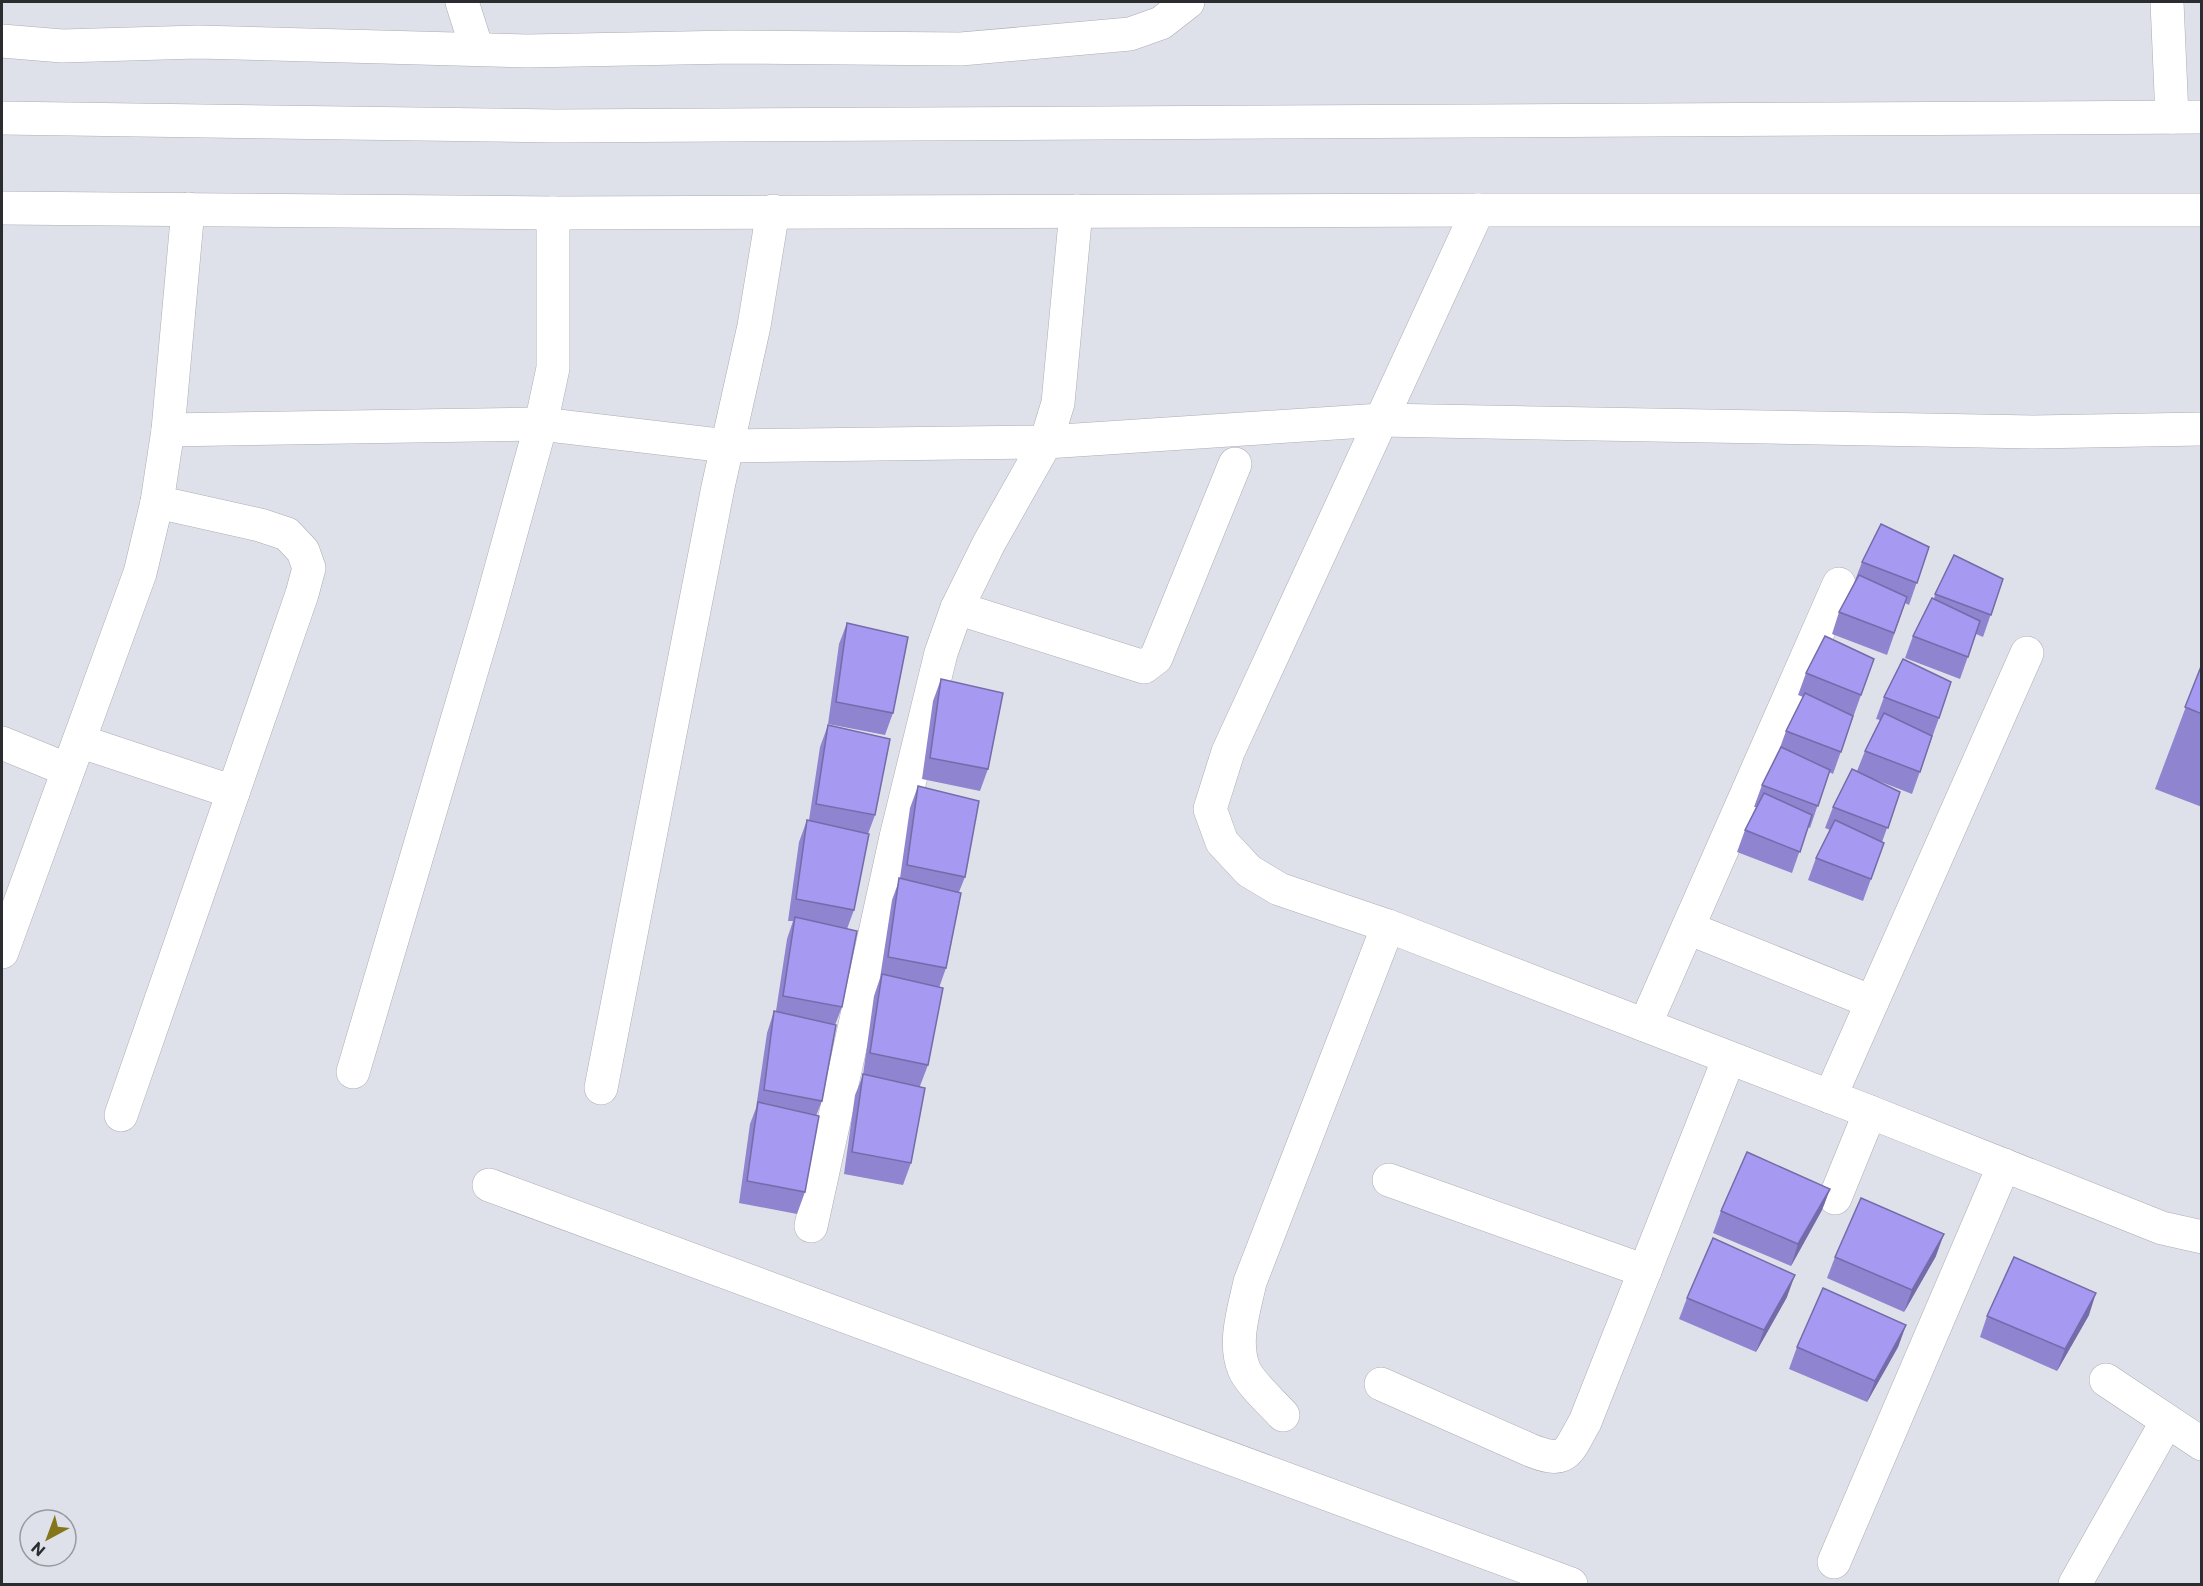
<svg xmlns="http://www.w3.org/2000/svg" width="2203" height="1586" viewBox="0 0 2203 1586" font-family="Commissioner,sans-serif">
	<style>
		.lines { fill: none; stroke-linecap: round; stroke-linejoin: round }
		.minor-casing { stroke: #abadb5; stroke-width: 34 }
		.major-casing { stroke: #abadb5; stroke-width: 34 }
		.minor { stroke: #fff; stroke-width: 33 }
		.major { stroke: #fff; stroke-width: 33 }
		.wall { fill: #8e84cf }
		.shaded-wall { fill: #746ba9 }
		.building { fill: #a599f1; stroke: #746ba9; stroke-width: 1.5 }
	</style>
	<rect width="100%" height="100%" fill="#dfe1ea"/>
	<g class="lines">
		<defs>
			<g id="minor">
				<polyline points="462,2 477,49"/>
				<polyline points="2167,2 2172,117"/>
				<polyline points="2,41 62,46 198,42 528,51 733,47 961,49 1130,34 1161,23 1188,2"/>
				<polyline points="1478,210 1228,752 1210,809 1222,842 1249,871 1279,889 1388,926 1870,1112 2162,1228 2202,1237"/>
				<polyline points="168,430 541,424 727,446 1046,442 1381,420 2033,432 2202,429"/>
				<polyline points="957,608 1144,667 1156,658 1235,464"/>
				<polyline points="79,741 233,792"/>
				<polyline points="2,743 68,770"/>
				<polyline points="1688,928 1872,1002"/>
				<polyline points="2,952 140,573 157,502 168,430 188,209"/>
				<polyline points="1645,1025 1839,584"/>
				<polyline points="353,1072 489,612 541,424 553,368 553,213"/>
				<polyline points="601,1088 718,487 754,326 773,211"/>
				<polyline points="1830,1097 2027,653"/>
				<polyline points="121,1115 302,594 309,568 303,551 287,534 260,525 157,502"/>
				<polyline points="1389,1180 1645,1271"/>
				<polyline points="489,1185 1571,1584"/>
				<polyline points="1835,1198 1870,1112"/>
				<polyline points="811,1226 896,837 941,653 957,608 989,543 1046,442 1058,403 1076,211"/>
				<polyline points="2106,1380 2202,1444"/>
				<path d="M 1381,1384 L 1530,1450 C 1568,1465 1567,1453 1585,1422 L 1729,1058"/>
				<path d="M 1283,1415 C 1273,1404 1249,1382 1244,1369 C 1233,1342 1244,1310 1250,1282 L 1388,926"/>
				<polyline points="1834,1562 2004,1165"/>
				<polyline points="2075,1584 2167,1421"/>
			</g>
			<g id="major">
				<polyline points="2,118 555,126 2202,117"/>
				<polyline points="2,208 553,213 1478,210 2202,210"/>
			</g>
		</defs>
		<use href="#minor" class="minor-casing"/>
		<use href="#major" class="major-casing"/>
		<use href="#minor" class="minor"/>
		<use href="#major" class="major"/>
	</g>
	<g class="wall">
		<polygon points="1929,547 1909,605 1905,603 1887,655 1832,634 1839,612 1854,583 1862,562"/>
		<polygon points="2003,579 1983,637 1976,634 1960,679 1905,658 1913,636 1934,599 1935,594"/>
		<polygon points="847,623 893,713 885,735 828,724 839,644"/>
		<polygon points="2202,664 2202,807 2155,789"/>
		<polygon points="1806,673 1861,695 1833,774 1829,772 1810,828 1808,827 1792,873 1737,852 1745,830 1756,807 1754,807 1762,785 1778,753 1786,731 1803,697 1798,695"/>
		<polygon points="941,679 988,769 980,791 922,779 933,701"/>
		<polygon points="1884,697 1939,718 1912,794 1871,778 1900,792 1882,842 1884,843 1863,901 1808,880 1816,858 1830,830 1825,828 1833,807 1857,771 1865,751 1880,720 1876,719"/>
		<polygon points="828,725 875,815 868,834 854,910 847,929 842,1007 835,1025 822,1101 816,1116 805,1192 797,1214 739,1203 750,1124 756,1108 767,1033 774,1011 776,1011 787,939 793,921 788,921 799,842 807,820 809,820 820,747"/>
		<polygon points="918,786 965,877 959,892 946,968 939,988 928,1065 920,1086 911,1163 903,1185 844,1174 855,1095 863,1075 874,996 880,978 892,900 900,878 910,808"/>
		<polygon points="1830,1189 1822,1210 1791,1266 1713,1233 1721,1211"/>
		<polygon points="1936,1256 1904,1312 1827,1278 1835,1257"/>
		<polygon points="1787,1297 1756,1352 1679,1319 1687,1298"/>
		<polygon points="2089,1315 2057,1371 1980,1337 1987,1316"/>
		<polygon points="1906,1325 1898,1347 1867,1402 1789,1369 1797,1347"/>
	</g>
	<g class="shaded-wall">
		<polygon points="1830,1189 1822,1210 1791,1266 1798,1244"/>
		<polygon points="1944,1234 1936,1256 1904,1312 1912,1290"/>
		<polygon points="1795,1275 1787,1297 1756,1352 1764,1330"/>
		<polygon points="2096,1293 2089,1315 2057,1371 2065,1349"/>
		<polygon points="1906,1325 1898,1347 1867,1402 1875,1381"/>
	</g>
	<g class="building">
		<polygon points="1881,524 1929,547 1917,583 1862,562"/>
		<polygon points="1954,555 2003,579 1991,615 1935,594"/>
		<polygon points="1859,575 1907,597 1894,633 1839,612"/>
		<polygon points="1932,598 1980,621 1968,657 1913,636"/>
		<polygon points="847,623 908,637 893,713 836,702"/>
		<polygon points="1825,636 1874,659 1861,695 1806,673"/>
		<polygon points="1903,659 1951,682 1939,718 1884,697"/>
		<polygon points="2202,664 2202,714 2185,707"/>
		<polygon points="941,679 1003,693 988,769 930,758"/>
		<polygon points="1805,693 1853,716 1841,752 1786,731"/>
		<polygon points="1884,713 1932,736 1920,772 1865,751"/>
		<polygon points="828,725 890,739 875,815 816,804"/>
		<polygon points="1781,747 1830,770 1818,806 1762,785"/>
		<polygon points="1852,769 1900,792 1888,828 1833,807"/>
		<polygon points="918,786 979,801 965,877 907,865"/>
		<polygon points="1764,793 1812,815 1800,852 1745,830"/>
		<polygon points="807,820 869,834 854,910 796,899"/>
		<polygon points="1835,820 1884,843 1871,879 1816,858"/>
		<polygon points="899,878 961,893 946,968 888,957"/>
		<polygon points="795,917 857,931 842,1007 783,996"/>
		<polygon points="882,974 943,988 928,1065 870,1053"/>
		<polygon points="774,1011 836,1025 822,1101 764,1090"/>
		<polygon points="863,1074 925,1088 911,1163 852,1152"/>
		<polygon points="758,1102 819,1116 805,1192 747,1181"/>
		<polygon points="1747,1152 1830,1189 1798,1244 1721,1211"/>
		<polygon points="1861,1198 1944,1234 1912,1290 1835,1257"/>
		<polygon points="1713,1238 1795,1275 1764,1330 1687,1298"/>
		<polygon points="2014,1257 2096,1293 2065,1349 1987,1316"/>
		<polygon points="1823,1288 1906,1325 1875,1381 1797,1347"/>
	</g>
	<rect width="2203" height="1586" fill="none" stroke="#2b2c2f" stroke-width="6"/>
	<g transform="translate(48 1538) rotate(221)"><circle r="28" fill="#dfe1ea" stroke="#97999f" stroke-width="1.5"/>
	<path d="M0-4.5L10 22L0 15L-10 22Z" fill="#85761a"/>
	<text y="-9" font-size="16" font-weight="bold" text-anchor="middle" fill="#2b2c2f">N</text>
	</g>
</svg>
